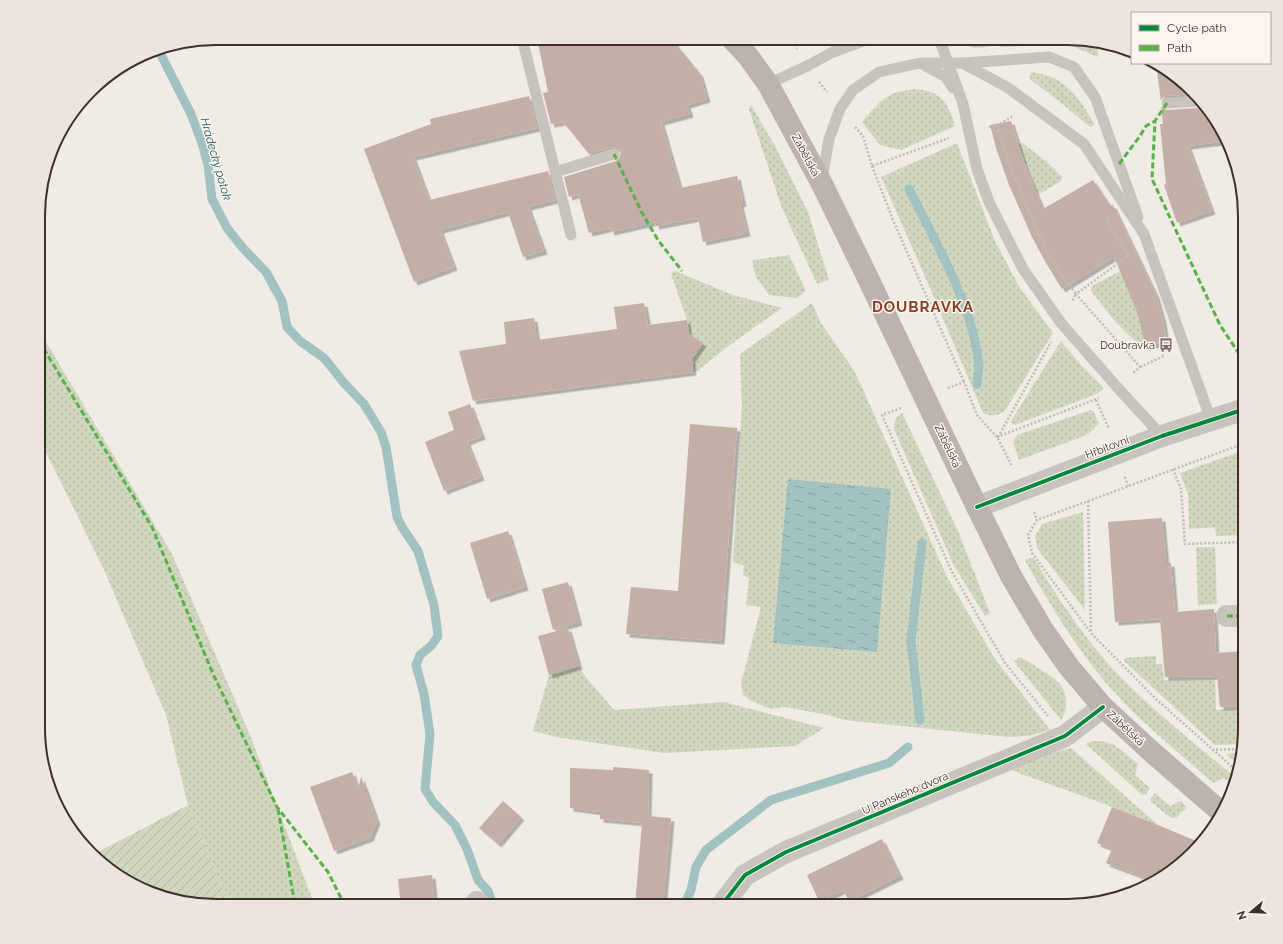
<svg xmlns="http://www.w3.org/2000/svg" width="1283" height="944" viewBox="0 0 1283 944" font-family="Raleway,sans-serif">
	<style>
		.grass { fill: url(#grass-dots) }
		.garden { fill: url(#garden-furrows) }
		.water { fill: url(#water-ripples) }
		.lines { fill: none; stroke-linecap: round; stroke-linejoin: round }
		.stream { stroke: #a1c2c1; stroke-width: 9 }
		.building { fill: #c3afa7; filter: url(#shadow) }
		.path { stroke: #c2bbb6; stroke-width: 2.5; stroke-dasharray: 2 2; stroke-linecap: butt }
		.service { stroke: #c9c3be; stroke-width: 11 }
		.minor { stroke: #c9c3be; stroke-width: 22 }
		.tertiary { stroke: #c9c3be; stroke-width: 22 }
		.secondary { stroke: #bab3ae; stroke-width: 22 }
		.quiet { stroke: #57b246; stroke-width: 3; stroke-dasharray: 6 3; stroke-linecap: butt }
		.cycleway-casing { stroke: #fbf5ee; stroke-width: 6 }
		.cycleway { stroke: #00873e; stroke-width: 4 }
		.labels { text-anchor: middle; stroke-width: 3; stroke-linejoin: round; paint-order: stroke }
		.street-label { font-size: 11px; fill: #3b302b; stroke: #fbf5ee }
		.poi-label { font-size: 11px; fill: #3b302b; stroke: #fbf5ee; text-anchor: end }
		.water-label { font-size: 12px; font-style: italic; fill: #1f5a5e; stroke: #fbf5ee }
		.district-label { font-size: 15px; font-weight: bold; letter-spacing: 1px; fill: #8c3b22; stroke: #fbf5ee }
		.rim { fill: none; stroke: #3b302b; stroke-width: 2 }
	</style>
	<defs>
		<pattern id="grass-dots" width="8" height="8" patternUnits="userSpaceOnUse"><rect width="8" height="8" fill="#d1d6bf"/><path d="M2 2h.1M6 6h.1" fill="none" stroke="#b4b8a4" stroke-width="1.8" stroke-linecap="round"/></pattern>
		<pattern id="garden-furrows" width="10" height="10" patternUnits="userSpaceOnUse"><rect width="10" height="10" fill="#d1d6bf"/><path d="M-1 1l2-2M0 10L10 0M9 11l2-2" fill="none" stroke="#b4b8a4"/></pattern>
		<pattern id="water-ripples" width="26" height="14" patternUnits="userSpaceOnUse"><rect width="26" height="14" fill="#a1c2c1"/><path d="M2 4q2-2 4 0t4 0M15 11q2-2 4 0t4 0" fill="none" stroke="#849e9d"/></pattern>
		<filter id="shadow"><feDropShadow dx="3.5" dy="3.5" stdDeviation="0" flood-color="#0004"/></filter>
	</defs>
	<rect width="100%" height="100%" fill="#f0ebe5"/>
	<g class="grass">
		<polygon points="956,38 989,38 989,47 973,48"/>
		<polygon points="1000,38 1079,38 1097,42 1098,57 1072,46 1051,45 1000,47"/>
		<path d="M 1032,72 C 1067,78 1077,95 1094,123 L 1094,125 L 1091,127 L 1089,126 L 1055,98 L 1030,79 L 1029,76 Z"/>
		<path d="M 916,89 C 941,91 949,104 955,126 L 901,150 L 880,145 L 862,122 C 880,101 887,91 916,89 Z"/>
		<polygon points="751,105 775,146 808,212 829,280 817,284 782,208 749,109"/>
		<path d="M 957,143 L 995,241 L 1020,288 L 1053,333 L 1004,412 C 996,416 991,417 983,413 L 930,288 L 881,177 Z"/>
		<polygon points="1022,143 1046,161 1062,177 1061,181 1039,194 1037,193 1018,144"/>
		<polygon points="789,255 806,291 797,298 769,295 756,277 752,260"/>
		<path d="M 1122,270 L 1153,338 L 1155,350 L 1148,351 C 1125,335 1108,313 1091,291 L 1092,286 Z"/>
		<polygon points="675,271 733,295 782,308 731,344 697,371 693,372 691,357 694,357 697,353 697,350 699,350 701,344 689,340 687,320 671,274"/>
		<polygon points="812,303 821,323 855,372 947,577 995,659 1050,730 1028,736 1008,737 844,720 828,715 785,707 771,709 751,701 743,695 741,683 761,607 746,605 749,578 743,575 744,566 733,562 742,406 740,354"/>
		<polygon points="39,330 172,554 250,735 315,906 230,906 188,805 166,715 104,570 39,438"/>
		<polygon points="1061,341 1081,365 1104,388 1097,394 1015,425 1012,424 1011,421"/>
		<polygon points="1091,410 1093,411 1099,423 1092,431 1084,436 1019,460 1013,442 1017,435"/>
		<path d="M 902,413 L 958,531 L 990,613 L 985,616 L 954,566 L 894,429 C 894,421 895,418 902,413 Z"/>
		<polygon points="1245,450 1245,526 1242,526 1243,535 1216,536 1215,527 1189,529 1188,494 1180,473"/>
		<polygon points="1083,512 1085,610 1037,548 1035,536 1042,524"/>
		<polygon points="1196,547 1215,547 1217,604 1198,605"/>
		<path d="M 1031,558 L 1034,558 C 1052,589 1072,619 1094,647 C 1133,696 1189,738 1237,779 L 1235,787 L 1224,778 L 1213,783 C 1181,754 1146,727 1117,695 C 1080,655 1051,607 1025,560 Z"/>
		<polygon points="1156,656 1156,664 1162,664 1164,680 1215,679 1216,710 1245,709 1244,744 1215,745 1123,660 1125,658"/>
		<path d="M 1020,657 C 1029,662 1054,677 1060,684 C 1068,695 1068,709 1061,720 L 1014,661 Z"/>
		<polygon points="579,666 584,675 614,710 724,702 824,728 795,746 664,753 556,737 533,731 549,675"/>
		<path d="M 1095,741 C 1115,740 1123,752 1138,764 L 1135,775 L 1150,788 L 1146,794 L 1142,795 L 1086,744 Z"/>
		<polygon points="1071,748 1158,825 1102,803 1008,769 1018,762"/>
		<polygon points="1242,753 1239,766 1226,754"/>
		<polygon points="1155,793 1170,806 1181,801 1187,807 1177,817 1171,818 1151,802 1151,798"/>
	</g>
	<polygon class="garden" points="188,805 230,906 204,906 148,893 107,869 94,854"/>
	<polygon class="water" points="788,479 891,489 877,652 773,643"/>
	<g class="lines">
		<g class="stream">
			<polyline points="158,49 191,114 203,146 208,165 212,199 227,228 242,247 266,272 282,301 287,327 300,341 324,358 333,369 344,383 364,404 381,432 386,447 397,517 402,527 418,551 434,605 438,636 431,646 420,655 416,665 424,694 430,734 425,789 433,802 455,825 467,849 478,880 488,891 493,906"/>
			<path d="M 909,189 C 936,244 973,304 979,366 C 979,372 977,379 977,384"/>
			<polyline points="920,720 911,641 922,543"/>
			<polyline points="684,906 691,890 696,867 706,850 771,800 889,763 908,747"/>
		</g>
	</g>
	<g class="building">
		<polygon points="537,38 671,38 700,74 707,99 687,105 690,114 661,122 680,188 737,176 743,203 740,204 747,233 703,242 698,218 656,226 655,222 611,232 610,228 589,233 578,194 569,197 564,177 616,161 619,158 621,152 618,149 612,147 589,154 563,122 551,124 543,93 548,92"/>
		<polygon points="1156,64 1176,75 1192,94 1166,96 1163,97 1161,101"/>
		<polygon points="529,96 537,128 413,157 429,200 548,171 555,200 528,207 544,251 523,257 508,212 440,230 454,267 414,282 364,149 431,124 430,119"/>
		<polygon points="1201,106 1227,137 1228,141 1188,146 1212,211 1177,223 1164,185 1166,184 1160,124 1163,124 1161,107 1167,110 1197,108"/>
		<polygon points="1011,121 1026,169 1043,209 1093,180 1110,206 1113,205 1156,295 1163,320 1166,341 1146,347 1137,312 1114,257 1062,289 1046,263 1032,237 1009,185 997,151 990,125"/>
		<polygon points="644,303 648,325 687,320 689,334 703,343 692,359 693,372 473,401 459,351 506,344 504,322 534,318 537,340 617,329 614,307"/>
		<polygon points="470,404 482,436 467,442 481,477 444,491 425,442 454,430 448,412"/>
		<polygon points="690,424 737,428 721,641 626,634 631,587 678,591"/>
		<polygon points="1162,518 1166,563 1171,563 1175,612 1214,609 1216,653 1245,651 1245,706 1220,707 1217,676 1165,677 1160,619 1115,622 1108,522"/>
		<polygon points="508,531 525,587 487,599 470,543"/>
		<polygon points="568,582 579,622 553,630 542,589"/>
		<polygon points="568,628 579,666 549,675 538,636"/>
		<polygon points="613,767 649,770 648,816 671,818 663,906 635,906 642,823 600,819 600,812 570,808 570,768 613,770"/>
		<polygon points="352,772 358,789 361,777 377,821 370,838 334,851 310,787"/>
		<polygon points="503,801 521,817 498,844 479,828"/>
		<polygon points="1112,807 1158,825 1201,843 1154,881 1106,863 1112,849 1097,843"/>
		<polygon points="882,839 900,876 849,901 843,890 819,901 807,875"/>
		<polygon points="432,875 435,906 401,906 398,879"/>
	</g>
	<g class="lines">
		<g class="path">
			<polyline points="790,38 797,49"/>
			<polyline points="819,82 827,92"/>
			<polyline points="997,126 1016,181 1049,257 1076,294 1072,302"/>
			<polyline points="855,127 863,136 872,166 949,138"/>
			<polyline points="989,127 997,126 1013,116"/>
			<polyline points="872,166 893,220 964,382"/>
			<polyline points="1106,218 1128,256 1076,294 1140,367 1132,374"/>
			<polyline points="1140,367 1164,356 1163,354"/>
			<polyline points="948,388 964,382 977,415 997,437 1012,466"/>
			<polyline points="1096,400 1109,429"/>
			<polyline points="901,408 882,415 951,570 1005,663 1048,716"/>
			<polyline points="997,437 1099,398"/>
			<polyline points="998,437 1051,342"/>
			<polyline points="1173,469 1181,489 1185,544 1245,542"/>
			<polyline points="1125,477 1128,486"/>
			<polyline points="1088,501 1091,633"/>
			<polyline points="1034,512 1037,520"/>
			<polyline points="1212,750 1243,749"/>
			<polyline points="1238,772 1156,699 1091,633 1032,553 1028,535 1037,520 1245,443"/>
		</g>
		<g class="service">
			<polyline points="522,38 571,235"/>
			<polyline points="939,38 963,104 977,169 989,202 1023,269 1061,323 1117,387 1162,436"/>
			<polyline points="963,63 1049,57 1074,67 1095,97 1138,217"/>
			<polyline points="922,64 946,77 953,88"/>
			<polyline points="768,84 807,66 833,52 869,39"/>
			<polyline points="1167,103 1197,101"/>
			<polyline points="555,172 614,154"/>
			<polyline points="822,179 829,139 840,109 853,90 879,72 920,63 962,63 1007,87 1084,144 1144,234 1211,420"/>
		</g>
		<g class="minor">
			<polyline points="1227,616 1245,616"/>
			<polyline points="477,906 477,902"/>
			<polyline points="721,906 745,875 786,852 1065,736 1103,707"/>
		</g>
		<polyline class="tertiary" points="977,507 1162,436 1245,409"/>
		<polyline class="secondary" points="731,38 748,56 768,84 822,184 866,274 977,507 1011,576 1043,630 1069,667 1103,707 1153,753 1221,812"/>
		<g class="quiet">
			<polyline points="1167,103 1155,121 1152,179 1220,325 1244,361"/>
			<polyline points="614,154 641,211 658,240 682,271"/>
			<polyline points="1119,164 1140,136 1146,126 1155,121"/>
			<polyline points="39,341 152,527 213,674 277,807 328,872 345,906"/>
			<polyline points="1227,616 1245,616"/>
			<polyline points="278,809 294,899 294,906"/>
		</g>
		<defs>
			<g id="cycleway">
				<polyline points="977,507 1162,436 1245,409"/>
				<polyline points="721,906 745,875 786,852 1065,736 1103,707"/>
			</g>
		</defs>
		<use href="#cycleway" class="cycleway-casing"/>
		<use href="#cycleway" class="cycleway"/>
	</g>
	<defs>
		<symbol id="bus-bare" viewBox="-9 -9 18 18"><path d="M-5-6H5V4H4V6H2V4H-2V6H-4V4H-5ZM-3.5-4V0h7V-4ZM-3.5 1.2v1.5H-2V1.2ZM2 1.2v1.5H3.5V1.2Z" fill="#7a716c" stroke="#fbf5ee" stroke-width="2.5" paint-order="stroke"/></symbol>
	</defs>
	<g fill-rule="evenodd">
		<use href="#bus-bare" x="1156" y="335" width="20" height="20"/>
	</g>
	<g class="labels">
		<g class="street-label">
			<text transform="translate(806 155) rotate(62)" y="4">Zábělská</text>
			<text transform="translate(948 446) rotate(65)" y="4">Zábělská</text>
			<text transform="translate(1107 447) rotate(-21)" y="4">Hřbitovní</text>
			<text transform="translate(1126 728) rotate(43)" y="4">Zábělská</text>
			<text transform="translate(905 793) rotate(-23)" y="4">U Panského dvora</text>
		</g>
		<g class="poi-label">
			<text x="1155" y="349">Doubravka</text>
		</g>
		<g class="water-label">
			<text transform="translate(216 159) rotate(74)" y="4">Hrádecký potok</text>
		</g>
		<g class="district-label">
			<text x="923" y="312">DOUBRAVKA</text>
		</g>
	</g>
	<path d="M0 0H1283V944H0ZM216 45H1067A171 171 0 0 1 1238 216V728A171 171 0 0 1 1067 899H216A171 171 0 0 1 45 728V216A171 171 0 0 1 216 45Z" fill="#ece5de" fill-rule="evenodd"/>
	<path class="rim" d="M216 45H1067A171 171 0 0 1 1238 216V728A171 171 0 0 1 1067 899H216A171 171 0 0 1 45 728V216A171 171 0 0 1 216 45Z"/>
	<rect x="1131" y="12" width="140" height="52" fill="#fbf5ee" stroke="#aea6a0"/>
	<rect x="1139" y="25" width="20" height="6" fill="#00873e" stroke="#aea6a0"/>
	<text x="1167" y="32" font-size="12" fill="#3b302b">Cycle path</text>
	<rect x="1139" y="45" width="20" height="6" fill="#57b246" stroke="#aea6a0"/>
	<text x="1167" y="52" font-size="12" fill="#3b302b">Path</text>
	<g transform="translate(1251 912) rotate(251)" stroke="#fbf5ee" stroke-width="3" paint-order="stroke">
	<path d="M0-3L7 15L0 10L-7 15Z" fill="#3b302b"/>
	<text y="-6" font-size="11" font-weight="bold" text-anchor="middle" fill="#3b302b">N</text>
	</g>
</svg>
